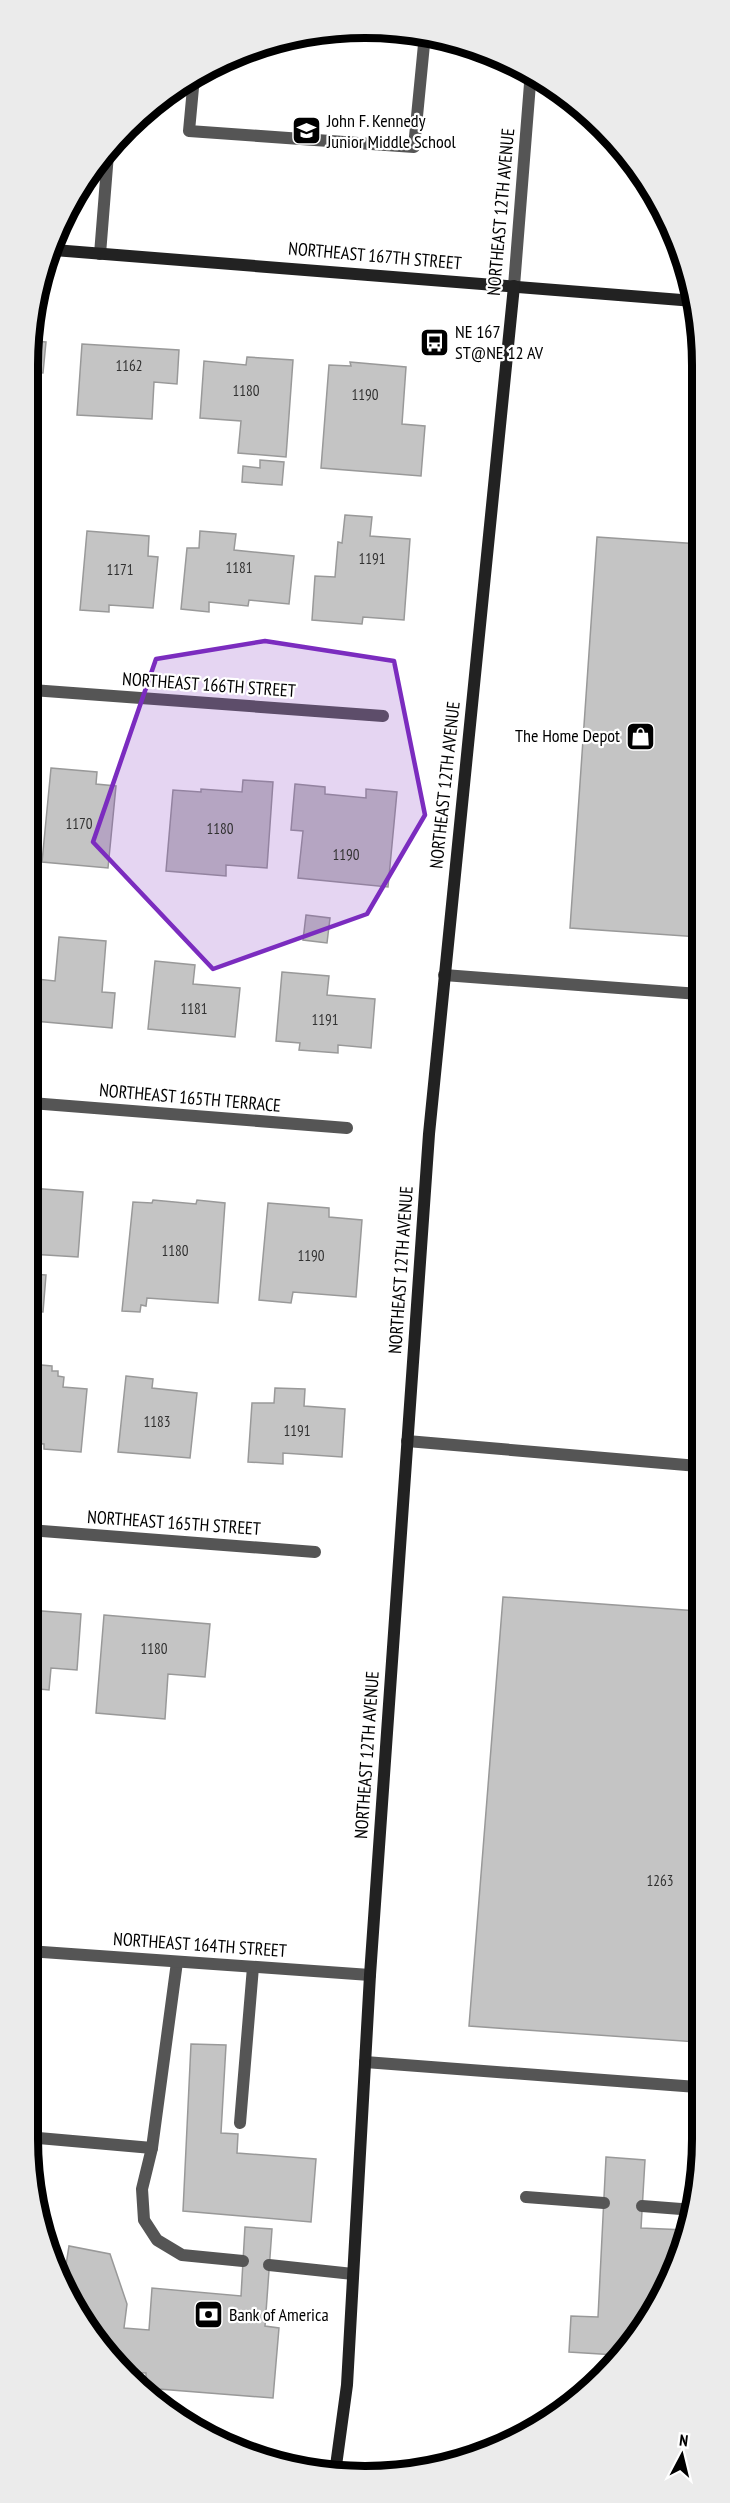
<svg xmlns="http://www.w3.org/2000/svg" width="730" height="2503" viewBox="0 0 730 2503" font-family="'PT Sans Narrow',sans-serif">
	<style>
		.building { fill: #c4c4c4; stroke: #999; stroke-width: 1.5 }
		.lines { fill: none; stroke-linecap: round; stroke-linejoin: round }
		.lane { stroke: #555; stroke-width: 12 }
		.street { stroke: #555; stroke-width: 12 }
		.secondary { stroke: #222; stroke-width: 12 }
		.marked { fill: #7b2cbf; fill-opacity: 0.2; stroke: #7b2cbf; stroke-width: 4.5; stroke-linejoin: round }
		.labels { text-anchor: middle; stroke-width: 4.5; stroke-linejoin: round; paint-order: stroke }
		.number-label { font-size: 15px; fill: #313131 }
		.poi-label { font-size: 18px; fill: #000; stroke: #fff; text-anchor: start }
		.street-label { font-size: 18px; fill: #000; stroke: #fff }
		.rim { fill: none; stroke: #000; stroke-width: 8 }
	</style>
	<rect width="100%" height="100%" fill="#fff"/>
	<g class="building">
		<polygon points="33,341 46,342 43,373 33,372"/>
		<polygon points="82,344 179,350 177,384 154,382 152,419 77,415"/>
		<polygon points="247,357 293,360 286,457 238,453 241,421 200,418 204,361 246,365"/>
		<polygon points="350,362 406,367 402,424 425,426 421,476 321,468 329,365 351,366"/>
		<polygon points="260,460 284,462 282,485 242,482 243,466 260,468"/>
		<polygon points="345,515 372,517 370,536 410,539 404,620 363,617 362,624 312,620 315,576 335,577 338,542 342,543"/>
		<polygon points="87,531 149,536 148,556 158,557 153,608 109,605 109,612 80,610"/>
		<polygon points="200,531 236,534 234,550 294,556 289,604 249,600 248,606 209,602 209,612 181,609 187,548 199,548"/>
		<polygon points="597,537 700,544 699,937 570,928"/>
		<polygon points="51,768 97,772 96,784 116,786 108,868 42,862"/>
		<polygon points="243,780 273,782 267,868 226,865 226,876 166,871 173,790 201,792 201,789 242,792"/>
		<polygon points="295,784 325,787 325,794 366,798 366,789 397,792 388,887 298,878 303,831 291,830"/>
		<polygon points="306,915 330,918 327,943 303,940"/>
		<polygon points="59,937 106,941 102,992 115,993 112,1028 34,1021 37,979 55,981"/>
		<polygon points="155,961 195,965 193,984 240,988 235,1037 148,1029"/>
		<polygon points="282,972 329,976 327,995 375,999 371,1048 338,1045 338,1053 299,1050 300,1043 276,1041"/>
		<polygon points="30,1188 83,1192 78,1257 30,1254"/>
		<polygon points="153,1200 196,1204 197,1200 225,1203 218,1303 147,1298 146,1306 141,1305 140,1312 122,1311 133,1202 152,1203"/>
		<polygon points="268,1203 329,1208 329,1217 362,1220 356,1297 293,1292 291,1303 259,1300"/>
		<polygon points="30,1274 46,1275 43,1312 30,1311"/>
		<polygon points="30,1364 52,1366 52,1371 58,1371 58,1376 64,1377 63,1387 87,1389 81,1452 44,1449 44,1444 29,1443"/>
		<polygon points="126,1376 153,1379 152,1388 197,1393 190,1458 118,1452"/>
		<polygon points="275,1388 305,1389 304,1406 345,1409 342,1457 283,1453 283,1464 248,1462 252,1403 274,1403"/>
		<polygon points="503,1597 698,1611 697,2042 469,2026"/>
		<polygon points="29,1610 81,1614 77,1670 51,1668 49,1690 29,1688"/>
		<polygon points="104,1615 210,1624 205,1677 168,1674 165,1719 96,1713"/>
		<polygon points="191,2044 226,2045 221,2133 238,2134 237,2153 316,2159 311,2222 183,2211"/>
		<polygon points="606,2157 645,2160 641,2228 686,2230 658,2307 616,2355 569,2352 571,2316 598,2317"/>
		<polygon points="245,2227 272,2229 265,2326 279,2328 273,2398 146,2388 146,2373 126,2372 111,2361 63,2284 69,2246 110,2254 127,2304 124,2328 149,2330 152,2288 241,2296"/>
	</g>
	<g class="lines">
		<g class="lane">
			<polyline points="194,77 189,131 414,147 425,34 434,35"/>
			<polyline points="100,254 108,154"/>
			<polyline points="444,975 699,994"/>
			<polyline points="407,1441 698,1466"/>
			<polyline points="177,1962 152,2148 142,2189 144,2220 157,2240 182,2255 243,2261"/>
			<polyline points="365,2062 697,2087"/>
			<polyline points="240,2123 253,1967"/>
			<polyline points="27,2137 152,2148"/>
			<polyline points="526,2197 604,2203"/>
			<polyline points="642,2206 694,2210"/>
			<polyline points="269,2265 353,2274"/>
		</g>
		<g class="street">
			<polyline points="514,286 531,71"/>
			<polyline points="32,690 383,716"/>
			<polyline points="31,1103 347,1128"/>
			<polyline points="29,1530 315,1552"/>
			<polyline points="28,1951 370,1975"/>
		</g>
		<g class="secondary">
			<polyline points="54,250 694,301"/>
			<polyline points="335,2473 347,2385 370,1975 429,1134 514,286"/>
		</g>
	</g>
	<path class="marked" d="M 265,641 L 394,661 L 425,815 L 367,914 L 213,969 L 93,842 L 156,659 Z"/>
	<defs>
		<symbol id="school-square" viewBox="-11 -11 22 22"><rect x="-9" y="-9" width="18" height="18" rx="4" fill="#000" stroke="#fff"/><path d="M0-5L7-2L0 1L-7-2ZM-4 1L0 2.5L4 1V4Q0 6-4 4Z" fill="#fff"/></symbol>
		<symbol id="bus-square" viewBox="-11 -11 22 22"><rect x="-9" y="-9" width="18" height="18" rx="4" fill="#000" stroke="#fff"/><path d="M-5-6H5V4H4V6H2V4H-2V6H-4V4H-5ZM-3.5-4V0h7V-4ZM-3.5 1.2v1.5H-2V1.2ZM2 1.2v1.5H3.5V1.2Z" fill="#fff"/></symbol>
		<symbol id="shop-square" viewBox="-11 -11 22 22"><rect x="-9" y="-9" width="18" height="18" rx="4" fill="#000" stroke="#fff"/><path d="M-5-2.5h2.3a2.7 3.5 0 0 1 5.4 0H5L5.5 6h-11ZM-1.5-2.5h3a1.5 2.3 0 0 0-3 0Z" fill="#fff"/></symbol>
		<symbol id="bank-square" viewBox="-11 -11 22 22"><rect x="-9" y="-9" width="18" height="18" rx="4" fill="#000" stroke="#fff"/><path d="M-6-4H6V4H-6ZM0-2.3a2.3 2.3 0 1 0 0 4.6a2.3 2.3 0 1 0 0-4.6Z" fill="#fff"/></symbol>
	</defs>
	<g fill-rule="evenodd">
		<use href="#school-square" x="290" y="114" width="33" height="33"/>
		<use href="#bus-square" x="418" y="326" width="33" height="33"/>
		<use href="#shop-square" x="624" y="720" width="33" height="33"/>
		<use href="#bank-square" x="192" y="2298" width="33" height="33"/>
	</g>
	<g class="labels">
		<g class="number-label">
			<text x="129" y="371">1162</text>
			<text x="246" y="396">1180</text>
			<text x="365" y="400">1190</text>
			<text x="372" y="564">1191</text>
			<text x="239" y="573">1181</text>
			<text x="120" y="575">1171</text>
			<text x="79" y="829">1170</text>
			<text x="220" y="834">1180</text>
			<text x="346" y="860">1190</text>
			<text x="194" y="1014">1181</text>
			<text x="325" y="1025">1191</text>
			<text x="175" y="1256">1180</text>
			<text x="311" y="1261">1190</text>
			<text x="157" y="1427">1183</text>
			<text x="297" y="1436">1191</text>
			<text x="154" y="1654">1180</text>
			<text x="660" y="1886">1263</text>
		</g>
		<g class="poi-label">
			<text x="327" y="127">John F. Kennedy<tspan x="327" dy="21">Junior Middle School</tspan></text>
			<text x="455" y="338">NE 167<tspan x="455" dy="21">ST@NE 12 AV</tspan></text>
			<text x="620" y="742" text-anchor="end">The Home Depot</text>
			<text x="229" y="2321">Bank of America</text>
		</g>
		<g class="street-label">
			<text transform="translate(501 212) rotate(-85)" y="6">NORTHEAST 12TH AVENUE</text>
			<text transform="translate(375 256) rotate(5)" y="6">NORTHEAST 167TH STREET</text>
			<text transform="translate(209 685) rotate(4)" y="6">NORTHEAST 166TH STREET</text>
			<text transform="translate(445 785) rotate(-84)" y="6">NORTHEAST 12TH AVENUE</text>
			<text transform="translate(190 1098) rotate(5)" y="6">NORTHEAST 165TH TERRACE</text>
			<text transform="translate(401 1270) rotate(-86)" y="6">NORTHEAST 12TH AVENUE</text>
			<text transform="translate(174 1523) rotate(4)" y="6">NORTHEAST 165TH STREET</text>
			<text transform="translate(367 1755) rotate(-86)" y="6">NORTHEAST 12TH AVENUE</text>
			<text transform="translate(200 1945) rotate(4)" y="6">NORTHEAST 164TH STREET</text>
		</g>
	</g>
	<path d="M0 0H730V2503H0ZM365 38H365A327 327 0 0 1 692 365V2139A327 327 0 0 1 365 2466H365A327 327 0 0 1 38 2139V365A327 327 0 0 1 365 38Z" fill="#ebebeb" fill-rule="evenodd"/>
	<path class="rim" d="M365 38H365A327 327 0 0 1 692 365V2139A327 327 0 0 1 365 2466H365A327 327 0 0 1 38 2139V365A327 327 0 0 1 365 38Z"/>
	<g transform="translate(682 2455) rotate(7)" stroke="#ffffff" stroke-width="4.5" paint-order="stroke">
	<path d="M0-4.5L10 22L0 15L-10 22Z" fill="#000000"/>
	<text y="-9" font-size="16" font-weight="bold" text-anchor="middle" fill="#000000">N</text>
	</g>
</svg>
